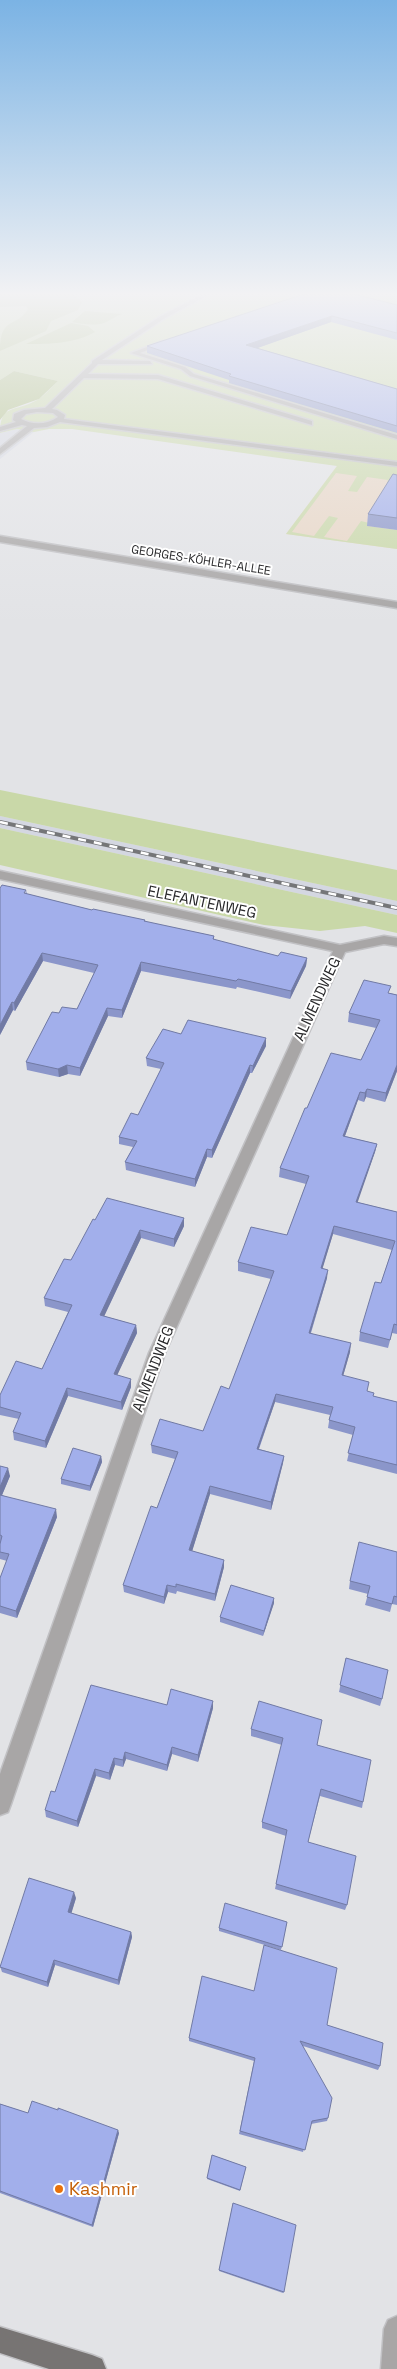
<svg xmlns="http://www.w3.org/2000/svg" width="397" height="2369" viewBox="0 0 397 2369" font-family="'Space Grotesk',sans-serif">
	<style>
		.commercial { fill: #e8d6c5 }
		.built { fill: #d4d7e1 }
		.green { fill: #c9d8a8 }
		.forest { fill: #acbe7f }
		.lines { fill: none; stroke-linecap: round; stroke-linejoin: round }
		.minor-casing { stroke: #c1c1c4; stroke-width: 3 }
		.major-casing { stroke: #c1c1c4; stroke-width: 3 }
		.minor { fill: #a8a6a6; fill-rule: evenodd }
		.major { fill: #777473; fill-rule: evenodd }
		.rail-casing { stroke: #757678; stroke-width: 4 }
		.rail { stroke: #fff; stroke-width: 2.5; stroke-dasharray: 8; stroke-linecap: butt }
		.wall { fill: #8b96ca }
		.shaded-wall { fill: #717aa4 }
		.building { fill: #a2afeb; stroke: #717aa4 }
		.food-dot { fill: #e8710a; stroke: #fff; stroke-width: 2 }
		.labels { text-anchor: middle; stroke-width: 4; stroke-linejoin: round; paint-order: stroke }
		.far-street-label { font-size: 12px; fill: #28282a; stroke: #fff }
		.street-label { font-size: 15px; fill: #28282a; stroke: #fff }
		.near-food-label { font-size: 18px; fill: #c56008; stroke: #fff; text-anchor: start }
	</style>
	<rect width="100%" height="100%" fill="#e2e3e6"/>
	<polygon class="commercial" points="337,466 397,473 397,549 286,534"/>
	<g class="built">
		<polygon points="17,429 34,432 0,459 0,433"/>
		<polygon points="0,816 397,901 397,915 0,828"/>
	</g>
	<g class="green">
		<path d="M 0,294 L 397,294 L 397,484 L 387,483 L 388,480 L 367,477 L 357,492 L 348,491 L 357,476 L 336,473 L 292,532 L 314,536 L 329,516 L 338,518 L 324,537 L 347,541 L 361,521 L 369,523 L 367,526 L 397,530 L 397,549 L 286,534 L 337,466 L 72,429 L 49,429 L 34,432 L 17,429 L 0,433 C 0,404 14,412 33,402 C 43,398 50,388 58,381 L 14,371 L 0,380 Z"/>
		<polygon points="0,790 397,870 397,901 0,816"/>
		<polygon points="0,828 397,915 397,933 365,926 320,931 264,925 0,865"/>
	</g>
	<g class="forest">
		<path d="M 0,294 L 73,294 L 82,302 L 78,310 L 51,321 L 46,331 L 0,351 C 0,315 16,329 28,309 L 26,306 L 0,307 Z"/>
		<path d="M 85,311 L 122,314 C 115,316 110,321 104,323 C 94,326 82,324 72,322 Z"/>
		<path d="M 71,323 L 88,326 L 95,332 C 74,344 49,344 26,344 Z"/>
		<polygon points="14,371 58,381 39,399 8,410 0,420 0,380"/>
	</g>
	<g class="lines">
		<defs>
			<g id="minor">
				<path d="M 203,294 L 210,294 L 165,318 L 102,360 L 150,361 L 152,364 L 98,364 L 88,374 L 158,375 L 312,421 L 312,425 L 158,379 L 84,378 L 52,409 L 57,410 L 65,415 L 64,419 L 397,462 L 397,466 L 60,422 L 47,427 L 34,428 L 0,454 L 0,448 L 27,426 L 22,425 L 0,431 L 0,427 L 16,422 L 13,420 L 14,414 L 24,410 L 45,408 L 92,363 L 92,361 L 161,316 ZM 37,412 L 53,413 L 58,417 C 47,425 32,425 21,419 L 26,414 Z"/>
				<polygon points="163,341 168,342 140,353 185,367 194,374 397,435 397,439 190,376 181,369 131,353"/>
				<polygon points="0,536 397,602 397,608 0,542"/>
				<polygon points="0,871 340,945 384,936 397,938 397,946 384,944 345,952 165,1353 11,1804 8,1812 0,1815 0,1774 149,1353 333,951 0,879"/>
				<polygon points="397,2316 397,2369 381,2369 384,2329 388,2320"/>
			</g>
			<polygon id="major" points="0,2327 92,2355 102,2359 106,2369 49,2369 0,2353"/>
		</defs>
		<use href="#minor" class="minor-casing"/>
		<use href="#major" class="major-casing"/>
		<use href="#minor" class="minor"/>
		<use href="#major" class="major"/>
		<defs>
			<polyline id="rail" points="0,822 397,908"/>
		</defs>
		<use href="#rail" class="rail-casing"/>
		<use href="#rail" class="rail"/>
	</g>
	<g class="wall">
		<polygon points="397,305 397,340 331,322 257,348 397,389 397,433 229,383 229,380 147,353 147,346"/>
		<polygon points="397,475 397,530 367,526 368,514"/>
		<polygon points="26,890 27,894 92,910 145,920 146,922 214,936 214,940 278,956 307,958 306,966 290,999 237,987 236,989 141,971 122,1018 108,1016 80,1076 68,1074 59,1077 27,1070 26,1062 59,1013 77,1009 94,973 43,961 15,1011 13,1010 0,1035"/>
		<polygon points="390,993 397,995 397,1071 385,1102 366,1097 364,1102 358,1100 345,1136 377,1144 375,1152 357,1202 397,1212 397,1334 392,1333 388,1348 359,1341 360,1332 381,1283 392,1250 333,1234 322,1269 327,1278 311,1333 350,1352 343,1376 373,1396 397,1402 397,1474 347,1461 353,1435 328,1428 330,1415 275,1402 259,1449 284,1456 283,1463 271,1510 210,1494 192,1551 224,1560 224,1567 215,1601 177,1591 176,1594 168,1592 164,1604 124,1592 123,1585 157,1508 175,1459 152,1453 151,1445 203,1431 229,1389 271,1279 238,1271 238,1262 287,1235 306,1184 279,1177 280,1168 307,1108 361,1060 376,1028 348,1022 349,1013"/>
		<polygon points="181,1034 266,1046 252,1073 250,1073 212,1158 207,1157 195,1187 126,1170 125,1162 133,1147 119,1144 119,1137 138,1115 161,1069 147,1066 146,1058"/>
		<polygon points="184,1218 184,1226 174,1247 141,1238 104,1316 136,1325 137,1333 117,1375 131,1387 122,1410 68,1396 46,1448 14,1440 13,1432 19,1419 0,1415 0,1395 42,1369 68,1312 45,1306 44,1298 71,1260 95,1220"/>
		<polygon points="101,1456 102,1462 90,1491 61,1484 61,1479"/>
		<polygon points="0,1466 10,1476 2,1495 57,1517 17,1618 0,1613 0,1578 7,1561 0,1559"/>
		<polygon points="397,1552 397,1605 392,1604 390,1612 365,1605 368,1594 349,1589 350,1581"/>
		<polygon points="274,1603 263,1636 220,1622 220,1617"/>
		<polygon points="346,1658 382,1699 380,1706 339,1692"/>
		<polygon points="167,1705 213,1708 198,1762 172,1754 167,1771 126,1759 123,1767 115,1765 110,1780 96,1776 78,1827 46,1817 45,1810 55,1792"/>
		<polygon points="251,1729 317,1745 363,1802 362,1808 320,1796 308,1842 347,1905 345,1910 275,1889 286,1836 262,1828 262,1822 282,1745 251,1736"/>
		<polygon points="76,1898 71,1913 131,1932 132,1937 119,1985 55,1965 48,1987 2,1972 0,1966"/>
		<polygon points="287,1922 281,1950 219,1931 219,1928"/>
		<polygon points="327,2025 380,2066 378,2070 303,2046 328,2118 327,2121 311,2124 303,2152 239,2134 254,2061 189,2041 189,2038"/>
		<polygon points="0,2104 28,2113 119,2133 93,2227 0,2193"/>
		<polygon points="212,2155 246,2167 240,2191 207,2179"/>
		<polygon points="233,2203 284,2292 283,2293 219,2271"/>
	</g>
	<g class="shaded-wall">
		<polygon points="332,316 331,322 246,352 246,345"/>
		<polygon points="42,953 43,961 15,1011 14,1003"/>
		<polygon points="307,958 306,966 290,999 291,991"/>
		<polygon points="141,962 141,971 122,1018 122,1010"/>
		<polygon points="12,1002 13,1010 0,1035 0,1025"/>
		<polygon points="107,1008 108,1016 80,1076 80,1068"/>
		<polygon points="266,1038 266,1046 252,1073 253,1066"/>
		<polygon points="67,1065 68,1074 59,1077 58,1069"/>
		<polygon points="250,1065 250,1073 212,1158 212,1150"/>
		<polygon points="397,1065 397,1071 385,1102 386,1093"/>
		<polygon points="367,1089 366,1097 364,1102 365,1093"/>
		<polygon points="360,1092 358,1100 342,1144 343,1136"/>
		<polygon points="377,1144 375,1152 355,1210 356,1202"/>
		<polygon points="207,1149 207,1157 195,1187 195,1179"/>
		<polygon points="184,1218 184,1226 174,1247 174,1239"/>
		<polygon points="334,1226 333,1234 320,1277 321,1268"/>
		<polygon points="140,1230 141,1238 101,1323 100,1315"/>
		<polygon points="328,1270 327,1278 308,1341 309,1333"/>
		<polygon points="136,1325 137,1333 114,1382 114,1374"/>
		<polygon points="351,1343 350,1352 341,1383 342,1375"/>
		<polygon points="131,1379 131,1387 122,1410 121,1402"/>
		<polygon points="67,1388 68,1396 46,1448 45,1441"/>
		<polygon points="276,1394 275,1402 256,1456 257,1449"/>
		<polygon points="101,1456 102,1462 90,1491 90,1486"/>
		<polygon points="284,1456 283,1463 271,1510 271,1502"/>
		<polygon points="8,1468 10,1476 0,1500 0,1487"/>
		<polygon points="210,1486 210,1494 190,1558 189,1550"/>
		<polygon points="56,1509 57,1517 17,1618 16,1611"/>
		<polygon points="224,1560 224,1567 215,1601 215,1594"/>
		<polygon points="167,1585 168,1592 164,1604 164,1597"/>
		<polygon points="274,1598 274,1603 263,1636 264,1631"/>
		<polygon points="213,1701 213,1708 198,1762 198,1755"/>
		<polygon points="172,1747 172,1754 167,1771 167,1765"/>
		<polygon points="125,1752 126,1759 123,1767 123,1760"/>
		<polygon points="114,1758 115,1765 110,1780 109,1773"/>
		<polygon points="95,1769 96,1776 78,1827 77,1821"/>
		<polygon points="74,1892 76,1898 70,1918 68,1912"/>
		<polygon points="131,1932 132,1937 119,1985 118,1980"/>
		<polygon points="54,1960 55,1965 48,1987 47,1982"/>
		<polygon points="118,2130 119,2133 93,2227 92,2225"/>
	</g>
	<g class="building">
		<polygon points="304,294 354,294 397,305 397,333 332,316 246,345 397,389 397,426 229,376 231,374 147,346"/>
		<polygon points="393,474 397,475 397,518 368,514"/>
		<polygon points="2,885 26,890 24,893 92,910 93,909 145,920 144,921 214,936 213,939 278,956 281,952 307,958 291,991 238,979 236,981 141,962 122,1010 107,1008 80,1068 67,1065 58,1069 26,1062 52,1012 59,1013 62,1007 77,1009 98,965 42,953 14,1003 12,1002 0,1025 0,888"/>
		<polygon points="364,980 391,986 388,993 397,995 397,1065 386,1093 367,1089 365,1093 360,1092 343,1136 377,1144 356,1202 397,1212 397,1325 394,1324 390,1340 360,1332 375,1282 381,1283 395,1241 334,1226 321,1268 328,1270 309,1333 351,1343 342,1375 369,1382 367,1391 374,1393 373,1396 397,1402 397,1465 348,1453 355,1427 329,1420 333,1407 276,1394 257,1449 284,1456 271,1502 210,1486 189,1550 224,1560 215,1594 176,1584 176,1587 167,1585 164,1597 123,1585 151,1506 157,1508 178,1452 151,1445 160,1419 203,1431 221,1386 229,1389 274,1271 238,1262 251,1227 287,1235 309,1176 280,1168 305,1108 307,1108 331,1053 361,1060 380,1020 349,1013"/>
		<polygon points="188,1020 266,1038 253,1066 250,1065 212,1150 207,1149 195,1179 125,1162 137,1141 119,1137 131,1113 138,1115 164,1063 146,1058 163,1029 181,1034"/>
		<polygon points="107,1198 184,1218 174,1239 140,1230 100,1315 136,1325 114,1374 131,1379 121,1402 67,1388 45,1441 13,1432 21,1413 0,1407 0,1395 16,1361 42,1369 72,1305 44,1298 64,1259 71,1260 93,1219 95,1220"/>
		<polygon points="73,1448 101,1456 90,1486 61,1479"/>
		<polygon points="0,1466 8,1468 0,1487"/>
		<polygon points="0,1495 56,1509 16,1611 0,1606 0,1578 9,1554 0,1552 0,1544 2,1536 0,1535"/>
		<polygon points="359,1542 397,1552 397,1597 394,1596 392,1604 367,1597 370,1586 350,1581"/>
		<polygon points="231,1585 274,1598 264,1631 220,1617"/>
		<polygon points="346,1658 388,1670 382,1699 340,1685"/>
		<polygon points="91,1685 167,1705 171,1689 213,1701 198,1755 172,1747 167,1765 125,1752 123,1760 114,1758 109,1773 95,1769 77,1821 45,1810 51,1791 55,1792"/>
		<polygon points="259,1701 322,1720 317,1745 371,1760 363,1802 321,1789 308,1842 356,1856 347,1905 276,1884 287,1830 262,1822 283,1738 251,1729"/>
		<polygon points="29,1878 74,1892 68,1912 131,1932 118,1980 54,1960 47,1982 0,1967"/>
		<polygon points="225,1903 287,1922 282,1947 219,1928"/>
		<polygon points="264,1945 337,1968 327,2025 383,2043 380,2066 300,2041 332,2098 328,2118 312,2121 305,2150 240,2131 255,2058 189,2038 202,1976 254,1991"/>
		<polygon points="32,2101 58,2110 58,2108 118,2130 92,2225 0,2191 0,2104 28,2113"/>
		<polygon points="212,2155 246,2167 240,2190 207,2178"/>
		<polygon points="233,2203 296,2225 284,2292 219,2270"/>
	</g>
	<linearGradient id="sky" x2="0" y2="1"><stop stop-color="#7bb3e4"/><stop offset="0.47" stop-color="#f2f2f4"/><stop offset="1" stop-color="#f2f2f4" stop-opacity="0"/></linearGradient>
	<rect width="397" height="625" fill="url(#sky)"/>
	<circle class="food-dot" cx="59" cy="2189" r="5"/>
	<g class="labels">
		<g class="far-street-label">
			<text transform="translate(201 560) rotate(9)" y="4">GEORGES-KÖHLER-ALLEE</text>
		</g>
		<g class="street-label">
			<text transform="translate(202 902) rotate(12)" y="5">ELEFANTENWEG</text>
			<text transform="translate(317 999) rotate(-65)" y="5">ALMENDWEG</text>
			<text transform="translate(153 1369) rotate(-69)" y="5">ALMENDWEG</text>
		</g>
		<g class="near-food-label">
			<text x="69" y="2195">Kashmir</text>
		</g>
	</g>
</svg>
